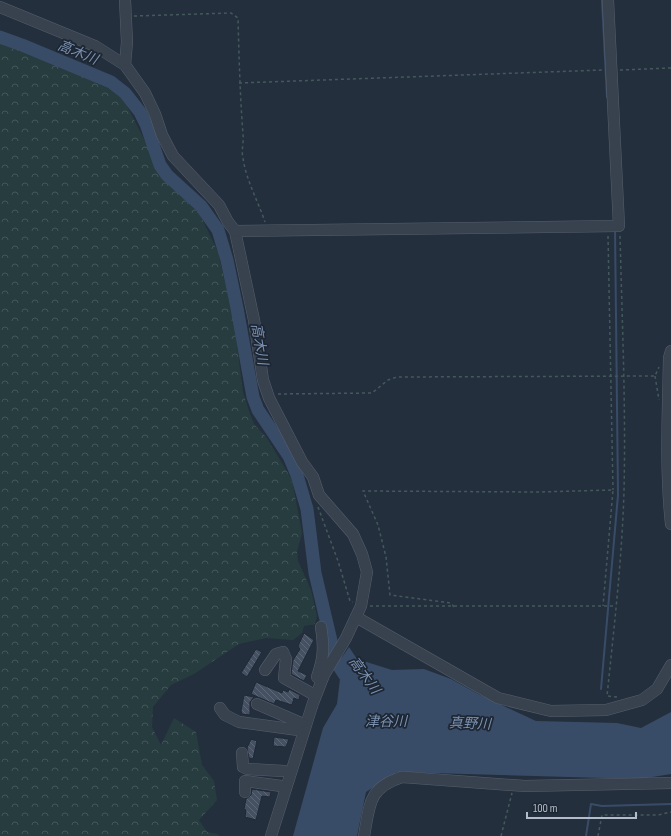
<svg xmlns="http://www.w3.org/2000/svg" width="671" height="836" viewBox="0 0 671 836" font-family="'Sofia Sans Condensed','Noto Sans JP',sans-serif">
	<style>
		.forest { fill: url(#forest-crowns) }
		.water { fill: #394c67 }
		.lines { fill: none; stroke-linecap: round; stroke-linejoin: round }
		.stream { stroke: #394c67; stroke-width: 2 }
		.river { stroke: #394c67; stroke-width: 13 }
		.building { fill: url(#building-back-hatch); stroke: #1f2835 }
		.minor-casing { stroke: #565f6c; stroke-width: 12 }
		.path { stroke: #44595c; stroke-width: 1.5; stroke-dasharray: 3 3; stroke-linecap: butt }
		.minor { stroke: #38414e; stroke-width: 11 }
		.labels { text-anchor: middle; stroke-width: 3.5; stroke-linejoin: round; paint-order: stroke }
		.water-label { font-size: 14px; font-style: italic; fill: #7c92b1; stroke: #1d2633 }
	</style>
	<defs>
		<pattern id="forest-crowns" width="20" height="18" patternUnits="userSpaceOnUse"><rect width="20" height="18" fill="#263c3f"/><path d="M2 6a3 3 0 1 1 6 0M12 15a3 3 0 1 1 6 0" fill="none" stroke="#435659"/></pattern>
		<pattern id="building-back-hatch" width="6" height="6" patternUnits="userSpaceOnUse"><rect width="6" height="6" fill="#455162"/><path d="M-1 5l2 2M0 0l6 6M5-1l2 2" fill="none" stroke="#5d6877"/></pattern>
	</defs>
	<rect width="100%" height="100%" fill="#242f3e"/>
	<polygon class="forest" points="0,42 28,52 104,85 117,93 127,106 166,182 199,213 218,252 234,322 243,392 249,411 254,424 267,438 292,480 302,533 297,552 298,561 311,590 317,616 315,624 304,626 302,633 293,640 266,638 239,644 194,674 171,685 153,707 152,727 161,745 174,718 196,732 202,765 214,781 217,800 199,820 207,832 217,834 220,836 0,836"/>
	<polygon class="water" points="349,647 357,659 392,670 424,669 451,679 480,695 536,721 617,723 641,728 671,712 671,774 640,779 397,772 366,792 357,836 293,836 323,728 337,704 340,679 338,663"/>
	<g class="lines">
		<g class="stream">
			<polyline points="602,0 607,97"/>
			<polyline points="601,689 618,495 615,229"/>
			<polyline points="586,836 591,804 602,806 671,804"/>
		</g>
		<polyline class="river" points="0,37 22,45 111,82 125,93 140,112 146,124 160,165 167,175 201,206 218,230 227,260 237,308 253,397 258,410 289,456 297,475 307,509 315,573 336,662 348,680"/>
	</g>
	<g class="building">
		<polygon points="304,633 314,640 298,671 307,675 304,681 291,674 293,660 300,649 298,646"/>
		<polygon points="256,649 262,652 247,677 241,673"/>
		<polygon points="256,682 282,693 283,690 288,692 289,689 300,695 299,700 294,698 292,705 276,700 274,704 251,694"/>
		<polygon points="244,695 254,697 250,702 250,715 242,714 241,711"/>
		<polygon points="274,737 289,739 286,747 273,746"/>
		<polygon points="251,739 257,741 253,759 249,758 247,748"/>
		<polygon points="252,789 271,792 270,797 262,796 256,820 245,817 246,810 244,809 246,799 251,795"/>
	</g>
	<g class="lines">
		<defs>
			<g id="minor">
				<polyline points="0,7 95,46 125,65 145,93 155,114 162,135 173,156 219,205 228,222 235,231 254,320 263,380 269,398 302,462 313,477 319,495 353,534 362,554 367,572 361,606 346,638 324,675 313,703 271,836"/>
				<polyline points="125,65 127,42 125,0"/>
				<polyline points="235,231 619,226 608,0"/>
				<path d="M 671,351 L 669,358 C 668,414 665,468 671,524"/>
				<polyline points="356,617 498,698 551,711 606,710 642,700 657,689 671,665"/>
				<polyline points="265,670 276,654 283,652 286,659 284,678 311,693"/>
				<path d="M 317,677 C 324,657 324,647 321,627"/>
				<polyline points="257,704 301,723"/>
				<polyline points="220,708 225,715 239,722 298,730"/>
				<polyline points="242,753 243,767 247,769 284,771"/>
				<polyline points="245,792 245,781 281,786"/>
				<path d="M 364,836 C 370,804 368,788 402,777 L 525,786 L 671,783"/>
			</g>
		</defs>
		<use href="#minor" class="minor-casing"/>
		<g class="path">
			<path d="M 134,16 L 231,13 L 238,18 C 239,57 240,95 243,134 C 244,142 241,151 243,158 C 246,180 258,201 265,222"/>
			<polyline points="620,70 671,68"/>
			<polyline points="239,83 603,70"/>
			<polyline points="608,236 613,490"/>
			<polyline points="655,376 659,400"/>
			<polyline points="278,394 372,393 388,380 397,377 655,376 659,367"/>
			<polyline points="318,507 338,561 350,601 353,602"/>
			<polyline points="370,606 616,606"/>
			<polyline points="454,607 451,603 390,595 386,557 378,525 363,491 538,492 613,490 603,606"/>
			<path d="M 617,697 L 607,696 C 614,628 622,559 624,491 C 626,405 622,320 620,234"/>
			<polyline points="501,836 512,793"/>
			<polyline points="598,836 602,815 658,815 671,812"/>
		</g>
		<use href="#minor" class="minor"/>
	</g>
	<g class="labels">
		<g class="water-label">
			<text transform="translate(78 52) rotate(22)" y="5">高木川</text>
			<text transform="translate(260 344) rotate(80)" y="5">高木川</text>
			<text transform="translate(365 675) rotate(54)" y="5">高木川</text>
			<text x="386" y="726">津谷川</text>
			<text transform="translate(470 723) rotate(2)" y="5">真野川</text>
		</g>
	</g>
	<path d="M527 812v6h109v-6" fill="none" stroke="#b4bcc9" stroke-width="2"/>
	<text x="533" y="812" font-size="12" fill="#b4bcc9" stroke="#1d2633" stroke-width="3" paint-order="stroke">100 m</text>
</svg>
